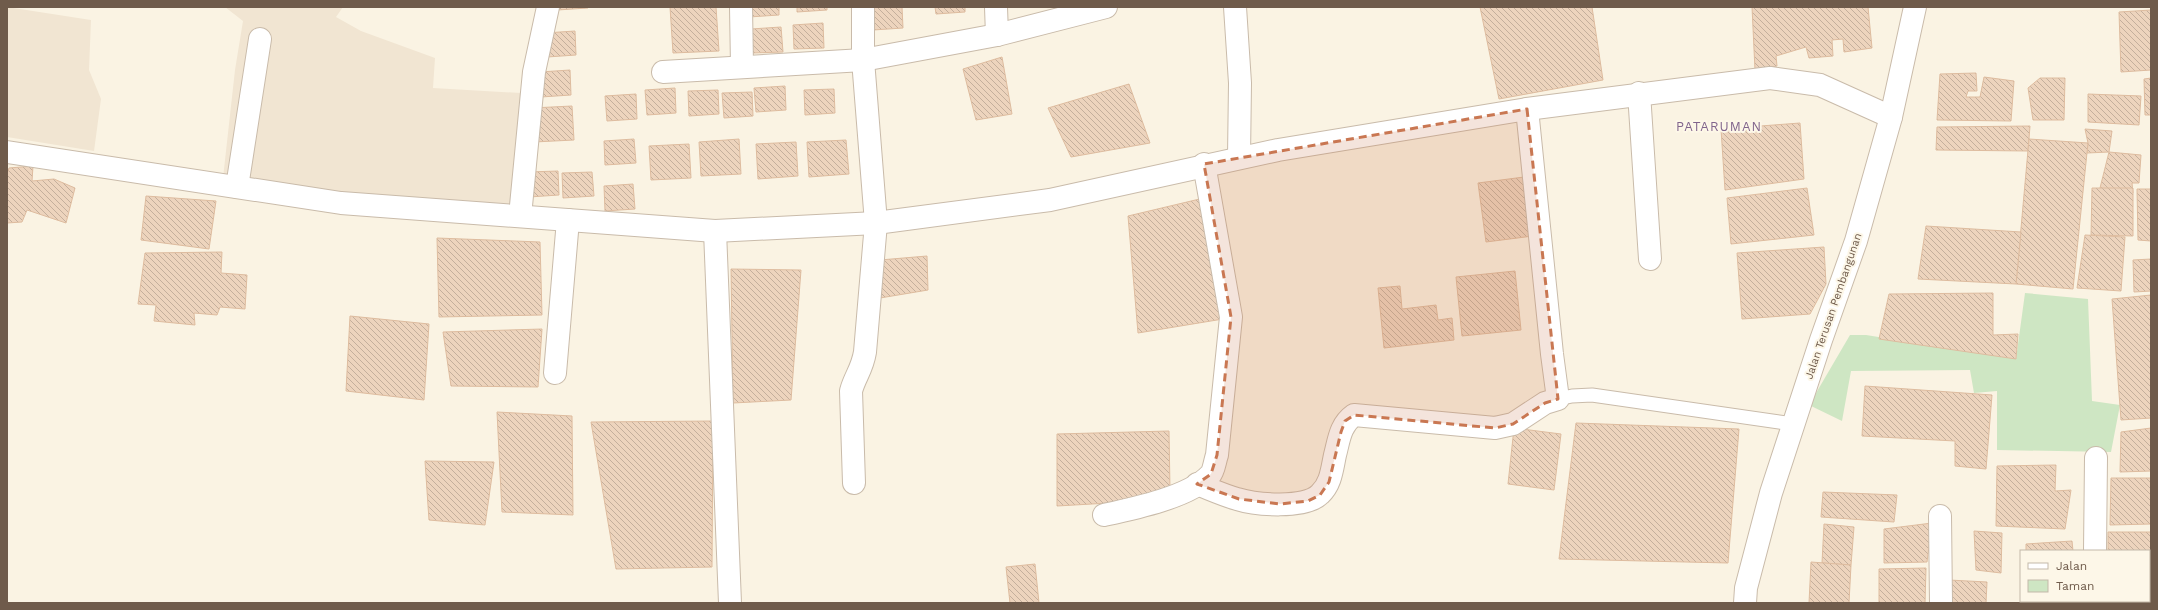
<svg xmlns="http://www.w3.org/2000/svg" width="2158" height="610" viewBox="0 0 2158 610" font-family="'Work Sans',sans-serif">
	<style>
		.residential { fill: #f1e5d2 }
		.green { fill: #cee6c3 }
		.building { fill: url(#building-back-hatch); stroke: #debc9f }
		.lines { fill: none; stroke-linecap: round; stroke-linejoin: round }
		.service-casing { stroke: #c9bbaa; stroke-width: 15 }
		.minor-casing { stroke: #c9bbaa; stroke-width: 24 }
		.tertiary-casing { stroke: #c9bbaa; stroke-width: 24 }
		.service { stroke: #fff; stroke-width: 13 }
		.minor { stroke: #fff; stroke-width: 22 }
		.tertiary { stroke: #fff; stroke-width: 22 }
		.marked { fill: #c97752; fill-opacity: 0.2; stroke: #c97752; stroke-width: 3; stroke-dasharray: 8 5; stroke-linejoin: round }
		.labels { text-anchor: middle; stroke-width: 4; stroke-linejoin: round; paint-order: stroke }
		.street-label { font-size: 11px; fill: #6f5b4b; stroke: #fdf7e8 }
		.quarter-label { font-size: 13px; letter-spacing: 1px; fill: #81648c; stroke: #fdf7e8 }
	</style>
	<defs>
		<pattern id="building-back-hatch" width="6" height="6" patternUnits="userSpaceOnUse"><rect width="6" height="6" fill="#edd4bd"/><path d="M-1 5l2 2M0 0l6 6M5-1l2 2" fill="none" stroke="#c4af9c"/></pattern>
	</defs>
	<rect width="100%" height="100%" fill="#faf3e3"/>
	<g class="residential">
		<polygon points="7,7 91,20 89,70 101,99 94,151 7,137"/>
		<polygon points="225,7 343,7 336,17 361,31 435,58 433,88 521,93 512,215 341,203 223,178 235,70 243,21"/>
	</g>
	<polygon class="green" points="2025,293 2088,299 2092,401 2120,405 2111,452 1997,450 1997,391 1974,393 1970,370 1851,371 1842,421 1809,405 1850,335 1866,335 2016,359"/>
	<g class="building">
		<polygon points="557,7 587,7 588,8 557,10"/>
		<polygon points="670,7 716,7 719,51 673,53"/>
		<polygon points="748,7 779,7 779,15 749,17"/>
		<polygon points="797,7 827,7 827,10 797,12"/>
		<polygon points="872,7 902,7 903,28 873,30"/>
		<polygon points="935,7 965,7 965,12 936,14"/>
		<polygon points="1480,7 1592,7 1603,80 1499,99"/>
		<polygon points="1752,7 1868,7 1872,48 1844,52 1843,39 1832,40 1833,56 1809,58 1806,47 1776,56 1777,66 1755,70"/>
		<polygon points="2151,10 2151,70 2121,72 2119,12"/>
		<polygon points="823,23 824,48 794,49 793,25"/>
		<polygon points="781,27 783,52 752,53 751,29"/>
		<polygon points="575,31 576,55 547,57 545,33"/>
		<polygon points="1002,57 1012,114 976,120 963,69"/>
		<polygon points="570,70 571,95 541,97 540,72"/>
		<polygon points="1976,73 1977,91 1968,91 1966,97 1980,97 1984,77 2014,81 2011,121 1937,120 1940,74"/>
		<polygon points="2040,78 2065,78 2064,120 2033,120 2028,88"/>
		<polygon points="2151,78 2151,115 2145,115 2144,79"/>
		<polygon points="1129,84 1150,143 1071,157 1048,108"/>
		<polygon points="785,86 786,110 756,112 754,88"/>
		<polygon points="675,88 676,113 647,115 645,90"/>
		<polygon points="834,89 835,113 805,115 804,90"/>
		<polygon points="718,90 719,114 689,116 688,91"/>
		<polygon points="752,92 753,116 724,118 722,93"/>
		<polygon points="636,94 637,119 607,121 605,96"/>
		<polygon points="2088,94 2141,96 2139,125 2088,122"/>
		<polygon points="572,106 574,140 534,142 532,108"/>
		<polygon points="1800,123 1804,179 1725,190 1721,129"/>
		<polygon points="2030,126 2028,151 1936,150 1937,127"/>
		<polygon points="2085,129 2112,131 2109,152 2087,153 2088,143"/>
		<polygon points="634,139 636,163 605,165 604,141"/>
		<polygon points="739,139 741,174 701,176 699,142"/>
		<polygon points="2029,139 2088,143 2073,289 2016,284"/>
		<polygon points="846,140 849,174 809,177 807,142"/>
		<polygon points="796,142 798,176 758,179 756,144"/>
		<polygon points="689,144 691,178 651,180 649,146"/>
		<polygon points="2109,152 2141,155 2139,183 2132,183 2133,193 2100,188"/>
		<polygon points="33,166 32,181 54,179 75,188 66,223 27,210 22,222 7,223 7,174 9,168"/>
		<polygon points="558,171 559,195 529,197 528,172"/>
		<polygon points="592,172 594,196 563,198 562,173"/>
		<polygon points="1524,177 1533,236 1486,242 1478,183"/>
		<polygon points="633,184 635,209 605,211 604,186"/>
		<polygon points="1807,188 1814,235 1731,244 1727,198"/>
		<polygon points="2092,188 2133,188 2133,236 2091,235"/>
		<polygon points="2137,189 2151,189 2151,241 2138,240"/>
		<polygon points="146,196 216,201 209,249 141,240"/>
		<polygon points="1208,197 1223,319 1138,333 1128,216"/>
		<polygon points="1926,226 2021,232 2016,284 1918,279"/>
		<polygon points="2085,235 2125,237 2121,291 2077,288"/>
		<polygon points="437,238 540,242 542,315 439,317"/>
		<polygon points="1824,247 1826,284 1810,314 1742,319 1737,253"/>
		<polygon points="222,252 221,273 247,275 245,309 220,307 217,315 194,313 195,325 154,321 156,305 138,304 145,253"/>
		<polygon points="927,256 928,290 880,298 880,260"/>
		<polygon points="2151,259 2151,291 2134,292 2133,260"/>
		<polygon points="731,269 801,270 791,400 733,403"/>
		<polygon points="1515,271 1521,330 1462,336 1456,277"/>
		<polygon points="1400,286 1402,309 1436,305 1438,320 1452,318 1454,340 1384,348 1378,288"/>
		<polygon points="1993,293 1993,335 2018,334 2016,359 1879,339 1889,294"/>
		<polygon points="2151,295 2151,418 2121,420 2112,299"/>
		<polygon points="350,316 429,324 424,400 346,391"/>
		<polygon points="542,329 538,387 451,386 443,332"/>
		<polygon points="1865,386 1992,395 1986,469 1955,466 1955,441 1862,436"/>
		<polygon points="497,412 572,416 573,515 502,512"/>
		<polygon points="713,421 712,567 616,569 591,422"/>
		<polygon points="1576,423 1739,429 1728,563 1559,559"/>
		<polygon points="1514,428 1561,434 1554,490 1508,484"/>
		<polygon points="2151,428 2151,471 2120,472 2121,432"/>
		<polygon points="1169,431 1170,490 1144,501 1057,506 1057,434"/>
		<polygon points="425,461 494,462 485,525 429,520"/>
		<polygon points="2056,465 2055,491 2071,490 2065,529 1996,526 1997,466"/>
		<polygon points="2111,478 2151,478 2151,524 2110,525"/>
		<polygon points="1823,492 1897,495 1894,522 1821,517"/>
		<polygon points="1932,523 1927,562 1884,563 1884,529"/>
		<polygon points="1824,524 1854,527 1851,565 1822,563"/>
		<polygon points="1974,531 2002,533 2001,573 1976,570"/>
		<polygon points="2108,532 2151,532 2151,573 2149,573 2149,551 2108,551"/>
		<polygon points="2072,541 2073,551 2026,551 2026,544"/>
		<polygon points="1811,562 1851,565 1849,603 1809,603"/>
		<polygon points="1035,564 1039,603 1010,603 1006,567"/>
		<polygon points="1926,568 1925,603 1879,603 1879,569"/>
		<polygon points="1949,580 1987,582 1986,603 1948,603"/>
		<polygon points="2149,580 2151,580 2151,603 2113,603 2113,601 2149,601"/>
		<rect x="2023" y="601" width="54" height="2"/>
	</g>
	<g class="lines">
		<defs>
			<polyline id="service" points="1558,399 1572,396 1592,395 1793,424"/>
			<g id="minor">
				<polyline points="741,7 742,66"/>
				<polyline points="996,7 997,35"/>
				<polyline points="1235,7 1240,83 1239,157"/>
				<polyline points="663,72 863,60 997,35 1106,7"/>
				<polyline points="1639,93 1650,259"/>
				<polyline points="7,152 341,203 715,231 876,223 1050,200 1278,150 1527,109 1770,78 1820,85 1891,117"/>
				<polyline points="237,187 260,39"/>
				<polyline points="520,216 534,72 548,7"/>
				<polyline points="715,231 730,603"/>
				<polyline points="555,373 568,220"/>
				<path d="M 854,483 L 851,391 C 855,376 862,370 865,352 L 876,223 L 863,60 L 863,7"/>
				<path d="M 1197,484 C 1210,489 1223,495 1237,499 C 1256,505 1305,509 1320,494 C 1331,484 1332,469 1335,455 C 1339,440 1340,425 1354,415 L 1495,428 L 1513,424 L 1545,403 L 1558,399 L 1552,354 L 1527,109"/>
				<path d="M 1104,515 C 1132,509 1190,497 1210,475 C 1214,471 1215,460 1217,455 L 1231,317 L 1204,164"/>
				<polyline points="1940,516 1941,603"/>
				<polyline points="2095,551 2096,458"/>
				<polyline points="2095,603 2095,601"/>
			</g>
			<polyline id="tertiary" points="1745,603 1746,588 1771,493 1821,340 1856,241 1891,117 1915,7"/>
		</defs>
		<use href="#service" class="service-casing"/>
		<use href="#minor" class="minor-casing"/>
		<use href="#tertiary" class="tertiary-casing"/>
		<use href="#service" class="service"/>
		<use href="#minor" class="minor"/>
		<use href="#tertiary" class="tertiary"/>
	</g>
	<path class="marked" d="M 1527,109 L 1558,399 L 1545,403 L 1513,424 L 1495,428 L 1354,415 L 1345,421 L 1341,432 L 1329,482 L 1320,495 L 1308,501 L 1280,504 L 1239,499 L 1197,484 L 1211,474 L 1217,455 L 1231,317 L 1204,164 Z"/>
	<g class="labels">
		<g class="street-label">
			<text transform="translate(1833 306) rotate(-71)" y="4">Jalan Terusan Pembangunan</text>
		</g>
		<g class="quarter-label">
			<text x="1719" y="131">PATARUMAN</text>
		</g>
	</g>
	<rect width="2158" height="610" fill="none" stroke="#6f5b4b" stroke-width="16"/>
	<rect x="2020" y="550" width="130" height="52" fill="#fdf7e8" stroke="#c4b9a9"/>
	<rect x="2028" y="563" width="20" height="6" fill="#ffffff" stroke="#c4b9a9"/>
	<text x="2056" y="570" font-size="12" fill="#6f5b4b">Jalan</text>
	<rect x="2028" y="580" width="20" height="12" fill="#cee6c3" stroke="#c4b9a9"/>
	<text x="2056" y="590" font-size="12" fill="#6f5b4b">Taman</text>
</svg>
